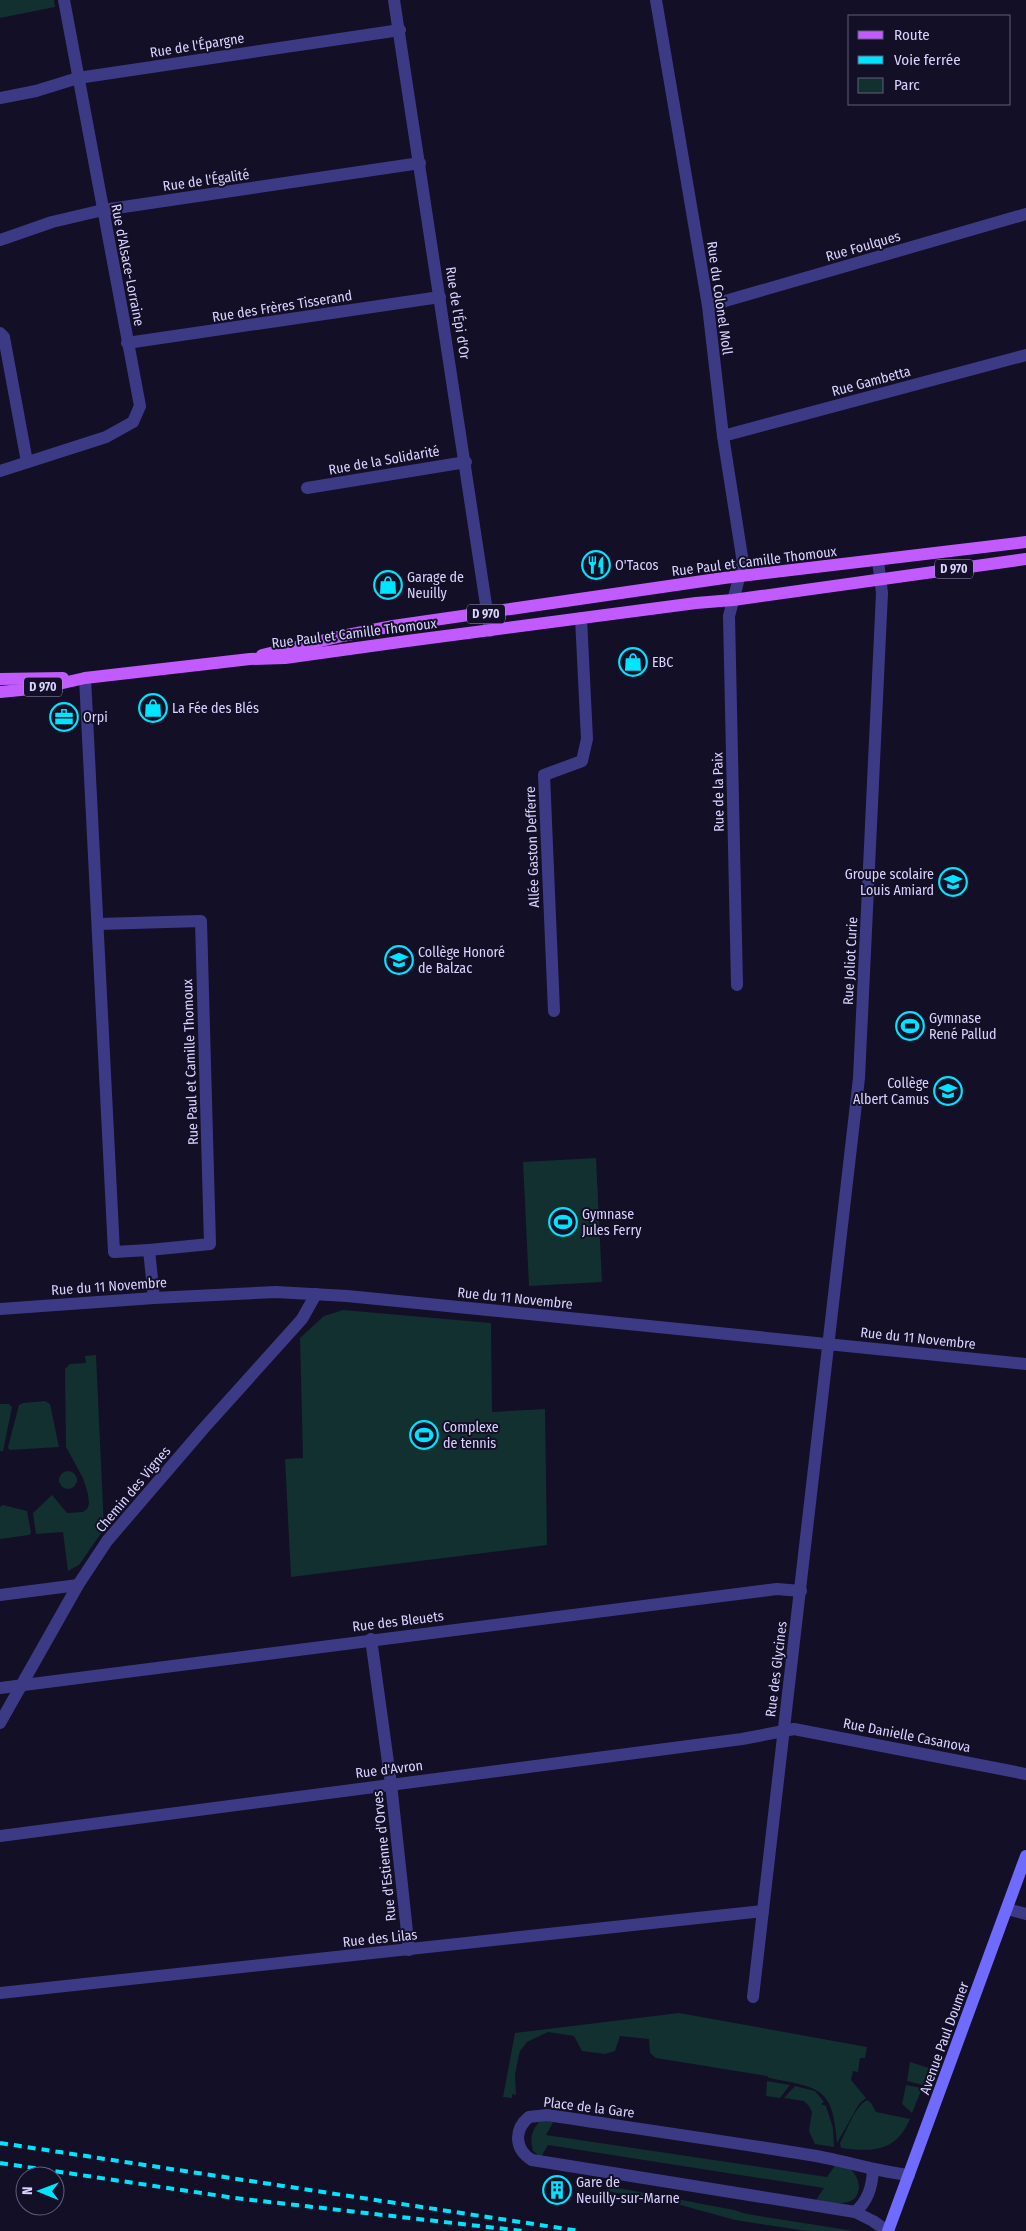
<svg xmlns="http://www.w3.org/2000/svg" width="1026" height="2231" viewBox="0 0 1026 2231" font-family="'Fira Sans Condensed',sans-serif">
	<style>
		.green { fill: #12302f }
		.lines { fill: none; stroke-linecap: round; stroke-linejoin: round }
		.minor { stroke: #3d3a85; stroke-width: 12 }
		.tertiary { stroke: #3d3a85; stroke-width: 12 }
		.secondary { stroke: #6f6bff; stroke-width: 12 }
		.primary { stroke: #c25bff; stroke-width: 12 }
		.rail { stroke: #00e5ff; stroke-width: 4; stroke-dasharray: 8 6; stroke-linecap: butt }
		.labels { text-anchor: middle; stroke-width: 4; stroke-linejoin: round; paint-order: stroke }
		.shield { fill: #130f26; stroke: #9e99be; stroke-width: 1 }
		.shield-label { font-size: 12px; font-weight: bold; fill: #d9d4ff }
		.street-label { font-size: 14px; fill: #d9d4ff; stroke: #130f26 }
		.poi-label { font-size: 14px; fill: #d9d4ff; stroke: #130f26; text-anchor: start }
	</style>
	<rect width="100%" height="100%" fill="#130f26"/>
	<g class="green">
		<polygon points="0,0 54,0 55,7 0,18"/>
		<polygon points="596,1158 602,1282 529,1286 523,1162"/>
		<polygon points="343,1310 491,1323 492,1412 545,1409 547,1545 291,1577 285,1459 303,1458 300,1338 324,1316"/>
		<polygon points="96,1355 104,1529 79,1565 68,1571 63,1532 36,1534 33,1513 52,1495 67,1513 83,1512 87,1509 89,1504 88,1494 83,1478 66,1447 65,1369 70,1364 86,1363 85,1356"/>
		<polygon points="45,1401 50,1404 59,1447 9,1450 8,1447 19,1405 23,1403"/>
		<polygon points="0,1404 9,1404 12,1407 3,1451 0,1451"/>
		<circle cx="68" cy="1480" r="9"/>
		<polygon points="3,1505 27,1511 31,1533 29,1535 0,1539 0,1507"/>
		<path d="M 679,2013 L 867,2047 L 865,2058 L 860,2058 L 858,2072 L 853,2071 L 851,2080 L 866,2098 L 859,2104 L 837,2143 C 833,2086 819,2088 769,2078 L 767,2076 L 656,2058 L 650,2053 L 649,2039 L 620,2036 L 615,2051 L 605,2054 L 582,2051 L 574,2036 L 548,2032 L 527,2042 L 520,2051 L 518,2059 L 515,2075 L 516,2095 L 512,2094 L 512,2098 L 503,2097 L 515,2033 Z"/>
		<polygon points="910,2062 929,2068 923,2085 907,2081"/>
		<polygon points="767,2081 790,2085 780,2098 766,2096"/>
		<polygon points="906,2085 922,2088 912,2113 902,2104"/>
		<polygon points="795,2086 815,2091 824,2102 821,2104 826,2106 833,2128 834,2147 815,2144 809,2131 812,2112 809,2106 804,2101 784,2098"/>
		<path d="M 867,2100 L 871,2103 L 876,2112 L 910,2119 C 896,2152 873,2152 841,2148 L 840,2143 C 847,2130 854,2108 867,2100 Z"/>
		<path d="M 540,2121 L 554,2121 L 546,2135 L 827,2177 L 836,2164 C 842,2165 847,2166 851,2170 C 861,2178 863,2198 848,2202 C 838,2205 825,2201 816,2200 L 824,2188 L 548,2145 L 541,2157 L 533,2151 C 530,2138 531,2131 540,2121 Z"/>
		<polygon points="608,2186 734,2210 747,2214 854,2231 807,2231 735,2220 677,2204 607,2191"/>
	</g>
	<g class="lines">
		<g class="minor">
			<polyline points="394,0 490,631"/>
			<polyline points="656,0 708,306 723,436 743,563 729,616 737,985"/>
			<polyline points="0,98 36,91 78,78 400,30"/>
			<polyline points="0,240 52,222 103,210 420,163"/>
			<polyline points="708,306 1026,214"/>
			<polyline points="0,333 4,337 27,462"/>
			<polyline points="127,343 440,297"/>
			<polyline points="723,436 1026,355"/>
			<polyline points="0,471 106,437 133,422 140,406 64,0"/>
			<polyline points="307,488 466,462"/>
			<polyline points="85,678 114,1252 149,1250 154,1298"/>
			<polyline points="99,924 201,921 210,1244 149,1250"/>
			<polyline points="554,1011 544,775 582,761 587,739 581,618"/>
			<polyline points="0,1595 78,1585"/>
			<polyline points="371,1639 391,1784 409,1950"/>
			<polyline points="0,1688 777,1589 801,1591"/>
			<polyline points="0,1723 78,1585 107,1541 204,1428 302,1319 316,1294"/>
			<polyline points="0,1836 742,1739 794,1729 1026,1774"/>
			<polyline points="1007,1909 1026,1914"/>
			<polyline points="0,1993 763,1911"/>
			<polyline points="753,1997 859,1078 882,593 878,561"/>
			<path d="M 855,2212 C 868,2201 872,2187 873,2170"/>
			<path d="M 887,2231 L 873,2221 L 855,2212 L 532,2160 C 515,2150 513,2130 529,2117 L 547,2115 C 633,2128 718,2140 804,2154 C 840,2159 873,2171 909,2175"/>
		</g>
		<polyline class="tertiary" points="0,1309 154,1298 276,1292 347,1296 529,1314 1026,1364"/>
		<polyline class="secondary" points="888,2231 1026,1856"/>
		<g class="primary">
			<polyline points="262,655 342,636 393,626 724,578 1026,542"/>
			<polyline points="0,679 63,678"/>
			<polyline points="0,692 41,688 85,678 250,659 285,658 407,641 696,603 733,600 1026,559"/>
		</g>
		<g class="rail">
			<polyline points="0,2143 580,2231"/>
			<polyline points="0,2163 235,2198 523,2231"/>
		</g>
	</g>
	<defs>
		<symbol id="restaurant-ring" viewBox="-11 -11 22 22"><circle r="9.5" fill="#130f26" stroke="#00e5ff" stroke-width="1.5"/><path d="M-5-6h1v4h1v-4h1v4h1v-4h1v5L-1.5 .5V6h-2V.5L-5-1ZM5-6V6H3V1.5H1.5Q1.5-4 5-6Z" fill="#00e5ff"/></symbol>
		<symbol id="shop-ring" viewBox="-11 -11 22 22"><circle r="9.5" fill="#130f26" stroke="#00e5ff" stroke-width="1.5"/><path d="M-5-2.5h2.3a2.7 3.5 0 0 1 5.4 0H5L5.5 6h-11ZM-1.5-2.5h3a1.5 2.3 0 0 0-3 0Z" fill="#00e5ff"/></symbol>
		<symbol id="office-ring" viewBox="-11 -11 22 22"><circle r="9.5" fill="#130f26" stroke="#00e5ff" stroke-width="1.5"/><path d="M-6-3h4V-5.5h4V-3h4V5H-6ZM-1-4.5V-3h2v-1.5ZM-6 0V1H6V0Z" fill="#00e5ff"/></symbol>
		<symbol id="school-ring" viewBox="-11 -11 22 22"><circle r="9.5" fill="#130f26" stroke="#00e5ff" stroke-width="1.5"/><path d="M0-5L7-2L0 1L-7-2ZM-4 1L0 2.5L4 1V4Q0 6-4 4Z" fill="#00e5ff"/></symbol>
		<symbol id="stadium-ring" viewBox="-11 -11 22 22"><circle r="9.5" fill="#130f26" stroke="#00e5ff" stroke-width="1.5"/><path d="M0-5a6.5 5 0 1 0 0 10a6.5 5 0 1 0 0-10ZM-3.5-1.8h7v3.6h-7Z" fill="#00e5ff"/></symbol>
		<symbol id="building-ring" viewBox="-11 -11 22 22"><circle r="9.5" fill="#130f26" stroke="#00e5ff" stroke-width="1.5"/><path d="M-4-6H4V6H1V3H-1V6H-4ZM-2.5-4.3h1.7v1.8h-1.7ZM.8-4.3h1.7v1.8H.8ZM-2.5-1h1.7V.8h-1.7ZM.8-1h1.7V.8H.8Z" fill="#00e5ff"/></symbol>
	</defs>
	<g fill-rule="evenodd">
		<use href="#restaurant-ring" x="580" y="549" width="32" height="32"/>
		<use href="#shop-ring" x="372" y="569" width="32" height="32"/>
		<use href="#shop-ring" x="617" y="646" width="32" height="32"/>
		<use href="#shop-ring" x="137" y="692" width="32" height="32"/>
		<use href="#office-ring" x="48" y="701" width="32" height="32"/>
		<use href="#school-ring" x="937" y="866" width="32" height="32"/>
		<use href="#school-ring" x="383" y="944" width="32" height="32"/>
		<use href="#stadium-ring" x="894" y="1010" width="32" height="32"/>
		<use href="#school-ring" x="932" y="1075" width="32" height="32"/>
		<use href="#stadium-ring" x="547" y="1206" width="32" height="32"/>
		<use href="#stadium-ring" x="408" y="1419" width="32" height="32"/>
		<use href="#building-ring" x="541" y="2174" width="32" height="32"/>
	</g>
	<g class="labels">
		<g class="shield">
			<rect x="935" y="559.5" width="38" height="19" rx="4"/>
			<rect x="467" y="604.5" width="38" height="19" rx="4"/>
			<rect x="24" y="677.5" width="38" height="19" rx="4"/>
		</g>
		<g class="shield-label">
			<text x="954" y="573">D 970</text>
			<text x="486" y="618">D 970</text>
			<text x="43" y="691">D 970</text>
		</g>
		<g class="street-label">
			<text transform="translate(197 45) rotate(-9)" y="5">Rue de l'Épargne</text>
			<text transform="translate(206 180) rotate(-8)" y="5">Rue de l'Égalité</text>
			<text transform="translate(863 246) rotate(-16)" y="5">Rue Foulques</text>
			<text transform="translate(128 265) rotate(79)" y="5">Rue d'Alsace-Lorraine</text>
			<text transform="translate(720 298) rotate(82)" y="5">Rue du Colonel Moll</text>
			<text transform="translate(282 306) rotate(-9)" y="5">Rue des Frères Tisserand</text>
			<text transform="translate(458 313) rotate(81)" y="5">Rue de l'Épi d'Or</text>
			<text transform="translate(871 381) rotate(-15)" y="5">Rue Gambetta</text>
			<text transform="translate(384 460) rotate(-10)" y="5">Rue de la Solidarité</text>
			<text transform="translate(754 561) rotate(-7)" y="5">Rue Paul et Camille Thomoux</text>
			<text transform="translate(354 633) rotate(-7)" y="5">Rue Paul et Camille Thomoux</text>
			<text transform="translate(718 792) rotate(-91)" y="5">Rue de la Paix</text>
			<text transform="translate(532 847) rotate(-92)" y="5">Allée Gaston Defferre</text>
			<text transform="translate(850 961) rotate(-87)" y="5">Rue Joliot Curie</text>
			<text transform="translate(190 1062) rotate(-92)" y="5">Rue Paul et Camille Thomoux</text>
			<text transform="translate(109 1286) rotate(-4)" y="5">Rue du 11 Novembre</text>
			<text transform="translate(515 1298) rotate(6)" y="5">Rue du 11 Novembre</text>
			<text transform="translate(918 1338) rotate(6)" y="5">Rue du 11 Novembre</text>
			<text transform="translate(133 1489) rotate(-50)" y="5">Chemin des Vignes</text>
			<text transform="translate(398 1621) rotate(-7)" y="5">Rue des Bleuets</text>
			<text transform="translate(776 1669) rotate(-83)" y="5">Rue des Glycines</text>
			<text transform="translate(907 1735) rotate(11)" y="5">Rue Danielle Casanova</text>
			<text transform="translate(389 1769) rotate(-7)" y="5">Rue d'Avron</text>
			<text transform="translate(384 1856) rotate(-96)" y="5">Rue d'Estienne d'Orves</text>
			<text transform="translate(380 1938) rotate(-6)" y="5">Rue des Lilas</text>
			<text transform="translate(944 2038) rotate(-70)" y="5">Avenue Paul Doumer</text>
			<text transform="translate(589 2107) rotate(7)" y="5">Place de la Gare</text>
		</g>
		<g class="poi-label">
			<text x="615" y="570">O'Tacos</text>
			<text x="407" y="582">Garage de<tspan x="407" dy="16">Neuilly</tspan></text>
			<text x="652" y="667">EBC</text>
			<text x="172" y="713">La Fée des Blés</text>
			<text x="83" y="722">Orpi</text>
			<text x="934" y="879" text-anchor="end">Groupe scolaire<tspan x="934" dy="16">Louis Amiard</tspan></text>
			<text x="418" y="957">Collège Honoré<tspan x="418" dy="16">de Balzac</tspan></text>
			<text x="929" y="1023">Gymnase<tspan x="929" dy="16">René Pallud</tspan></text>
			<text x="929" y="1088" text-anchor="end">Collège<tspan x="929" dy="16">Albert Camus</tspan></text>
			<text x="582" y="1219">Gymnase<tspan x="582" dy="16">Jules Ferry</tspan></text>
			<text x="443" y="1432">Complexe<tspan x="443" dy="16">de tennis</tspan></text>
			<text x="576" y="2187">Gare de<tspan x="576" dy="16">Neuilly-sur-Marne</tspan></text>
		</g>
	</g>
	<rect x="848" y="15" width="162" height="90" fill="#130f26" stroke="#625e7d"/>
	<rect x="858" y="31" width="25" height="8" fill="#c25bff" stroke="#625e7d"/>
	<text x="894" y="40" font-size="15" fill="#d9d4ff">Route</text>
	<rect x="858" y="56" width="25" height="8" fill="#00e5ff" stroke="#625e7d"/>
	<text x="894" y="65" font-size="15" fill="#d9d4ff">Voie ferrée</text>
	<rect x="858" y="78" width="25" height="15" fill="#12302f" stroke="#625e7d"/>
	<text x="894" y="90" font-size="15" fill="#d9d4ff">Parc</text>
	<g transform="translate(40 2191) rotate(271)"><circle r="24" fill="#130f26" stroke="#625e7d"/>
	<path d="M0-4L9 19L0 12L-9 19Z" fill="#00e5ff"/>
	<text y="-8" font-size="14" font-weight="bold" text-anchor="middle" fill="#d9d4ff">N</text>
	</g>
</svg>
